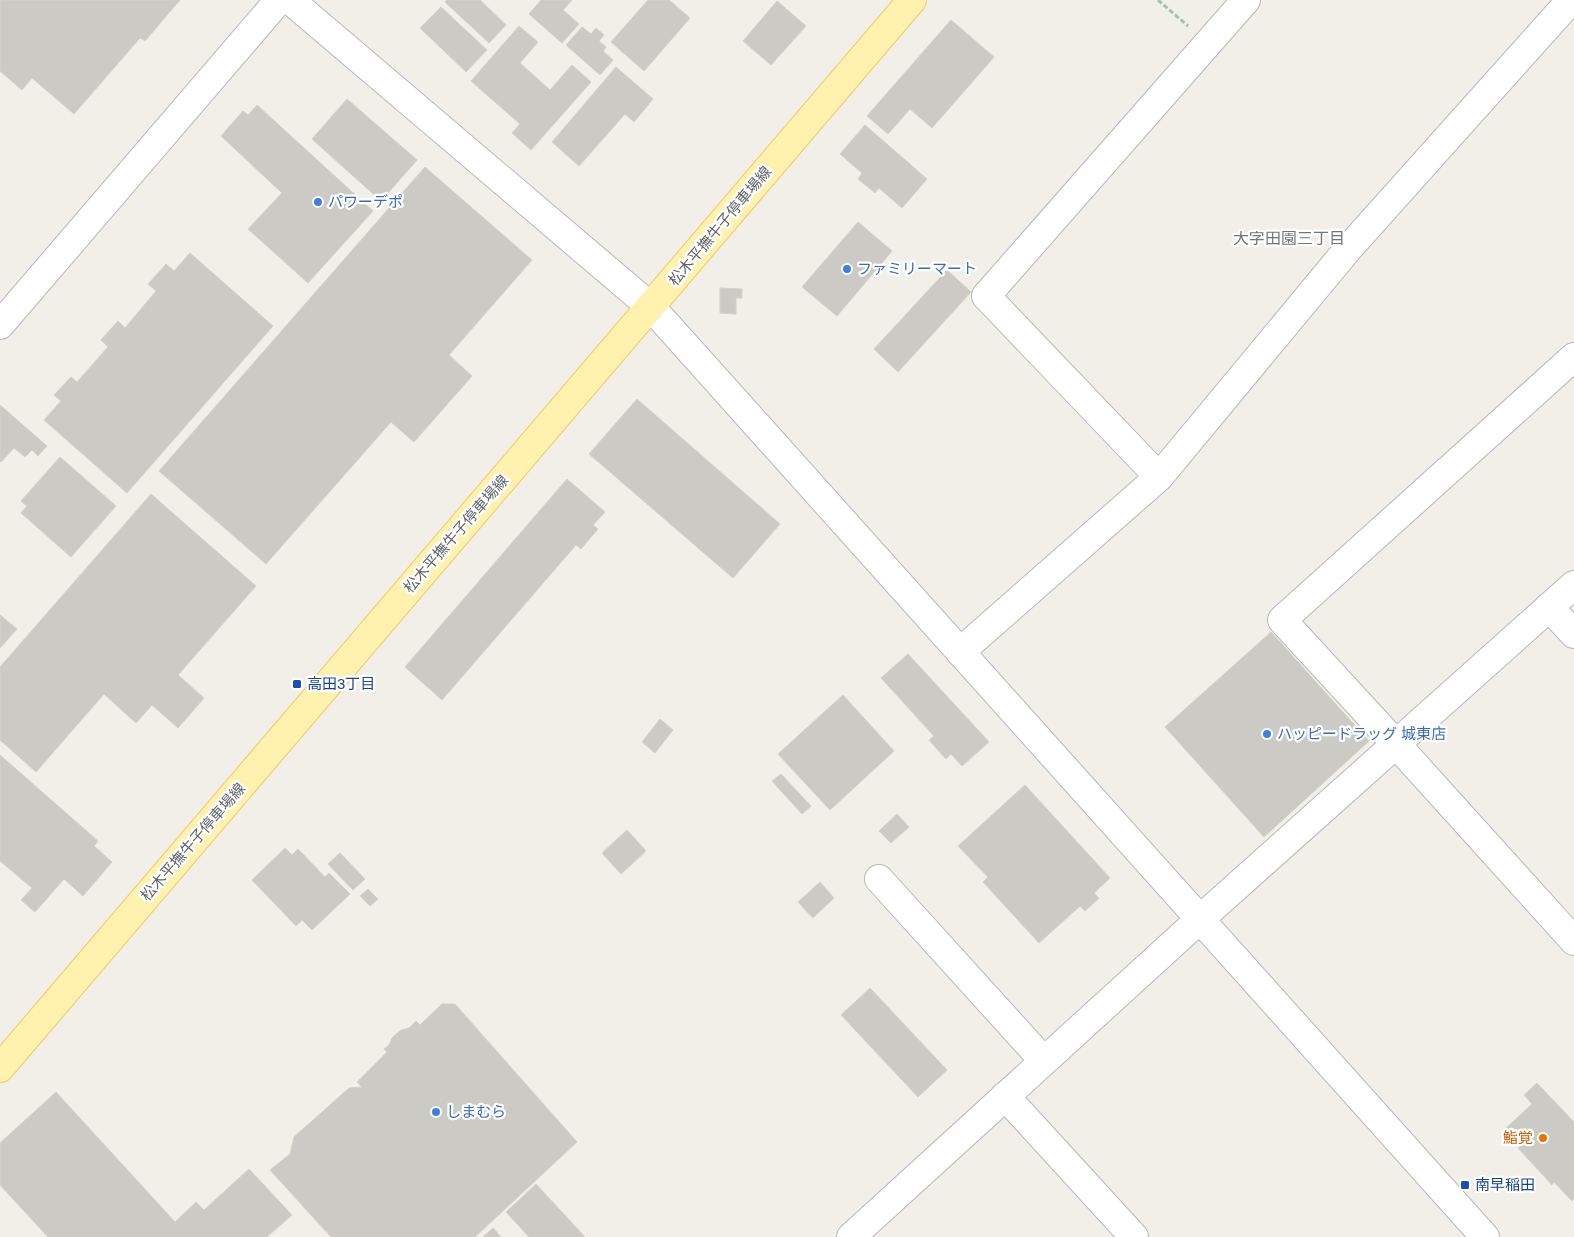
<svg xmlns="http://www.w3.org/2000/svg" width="1574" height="1237" viewBox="0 0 1574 1237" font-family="Arial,'Noto Sans JP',sans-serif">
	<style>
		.building { fill: #cccac5; stroke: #d6d1c6 }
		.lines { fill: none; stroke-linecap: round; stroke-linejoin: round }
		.minor-casing { stroke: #b5b8bc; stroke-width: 30 }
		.major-casing { stroke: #f2c960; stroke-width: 30 }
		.path { stroke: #9cc7a9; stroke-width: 3; stroke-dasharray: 5 2.5; stroke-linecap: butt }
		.minor { stroke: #fff; stroke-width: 28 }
		.major { stroke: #fff2af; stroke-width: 28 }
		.shop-dot { fill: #3f7fe0; stroke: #fff; stroke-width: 2 }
		.transit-dot { fill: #1a4fb4; stroke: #fff; stroke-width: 2 }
		.food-dot { fill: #e8710a; stroke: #fff; stroke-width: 2 }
		.labels { text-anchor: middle; stroke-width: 4.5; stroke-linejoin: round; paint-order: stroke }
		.shop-label { font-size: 15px; fill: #366cbe; stroke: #fff; text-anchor: start }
		.street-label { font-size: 15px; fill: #5f6368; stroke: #fff }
		.transit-label { font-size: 15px; fill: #164399; stroke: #fff; text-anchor: start }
		.food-label { font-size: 15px; fill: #c56008; stroke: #fff; text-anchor: end }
		.neighbourhood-label { font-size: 16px; fill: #70757a; stroke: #fff }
	</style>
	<rect width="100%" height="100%" fill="#f1efe8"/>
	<g class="building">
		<polygon points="0,0 180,0 145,41 140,38 74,114 32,78 22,90 0,71"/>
		<polygon points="447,0 480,0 506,25 489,43 445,2"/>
		<polygon points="541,0 572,0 563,10 579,24 562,43 529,14"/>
		<polygon points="648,0 669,0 690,18 644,71 611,42"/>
		<polygon points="777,1 806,26 771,65 743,41"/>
		<polygon points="441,7 487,50 466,72 420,28"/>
		<polygon points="951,20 994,57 932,128 910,109 888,134 867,116"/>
		<polygon points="519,26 538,42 520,63 550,90 572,65 591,82 531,150 512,133 520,124 471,81"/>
		<polygon points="582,27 591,34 596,28 604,35 599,41 606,47 603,51 613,60 600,75 566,45"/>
		<polygon points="616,67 653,99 634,122 625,114 579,166 552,142"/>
		<polygon points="347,99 417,160 381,201 312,139"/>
		<polygon points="257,105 373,211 308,283 248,229 282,193 221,136 243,111 248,115"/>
		<polygon points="865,125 927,179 902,208 879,188 875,193 858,179 862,173 840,154"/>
		<polygon points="425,167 532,260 449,355 472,376 414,442 391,422 266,564 159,471"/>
		<polygon points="858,222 892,251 837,316 802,287"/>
		<polygon points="190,253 273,326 127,493 44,420 61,401 54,395 71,377 77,382 108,347 101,340 118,321 125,328 156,291 148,284 166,264 174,271"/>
		<polygon points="947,270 971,292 898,372 874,349"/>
		<polygon points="720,288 742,289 742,298 736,298 736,314 720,313"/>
		<polygon points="637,399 780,524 733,578 589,454"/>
		<polygon points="0,405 47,446 38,456 32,450 25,457 14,448 1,462 0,461"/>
		<polygon points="60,457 116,506 71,557 21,513 27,506 21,501"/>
		<polygon points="567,479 605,512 593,525 598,529 581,549 576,545 442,700 405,667"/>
		<polygon points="151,494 256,586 178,675 204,698 178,728 152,705 136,723 104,694 36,772 0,740 0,667"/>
		<polygon points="0,615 17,629 0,648"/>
		<polygon points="1271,632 1369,741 1264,837 1165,727"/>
		<polygon points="908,654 989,742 962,766 951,754 946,759 929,740 934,736 881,678"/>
		<polygon points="843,695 894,751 830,810 778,754"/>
		<polygon points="660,719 673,730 655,753 642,742"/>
		<polygon points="0,755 98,841 94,846 112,862 83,896 64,879 35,912 21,900 32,888 0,861"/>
		<polygon points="781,774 811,806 802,814 772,781"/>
		<polygon points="1025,785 1110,878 1094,893 1099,898 1085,911 1080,906 1039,943 983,882 988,877 958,846"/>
		<polygon points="897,814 909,827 891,843 879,831"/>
		<polygon points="627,830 646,851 621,874 602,853"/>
		<polygon points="285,848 292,855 298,849 325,877 329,873 350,894 312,930 302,920 296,926 252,880"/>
		<polygon points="340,853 365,879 353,890 328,864"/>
		<polygon points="820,882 834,898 813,918 798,902"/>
		<polygon points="368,889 378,899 370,906 360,896"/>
		<polygon points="870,988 947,1070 918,1097 841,1015"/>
		<polygon points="442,1004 455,1004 577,1142 475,1237 331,1237 270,1170 290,1154 294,1137 349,1088 362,1087 357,1082 387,1052 384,1049 389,1045 392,1038 401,1030 409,1028 416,1021 420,1025"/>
		<polygon points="1537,1083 1574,1122 1574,1199 1572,1201 1554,1182 1552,1185 1518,1148 1521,1146 1505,1129 1532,1104 1524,1095"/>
		<polygon points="56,1092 175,1222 196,1202 204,1210 249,1169 292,1215 267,1237 48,1237 0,1185 0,1143"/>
		<polygon points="536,1184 585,1237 529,1237 506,1212"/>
		<polygon points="493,1228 501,1237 483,1237"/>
	</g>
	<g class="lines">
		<defs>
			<g id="minor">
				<polyline points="290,0 651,307 1485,1237"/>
				<polyline points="0,325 279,0"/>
				<polyline points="1574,357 1282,620 1396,744 1574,941"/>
				<polyline points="1159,477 986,296 1246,0"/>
				<polyline points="1549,607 1574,634"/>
				<polyline points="960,652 1159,477 1348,249 1571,0"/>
				<polyline points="879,879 1044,1061"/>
				<polyline points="1005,1096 1134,1237"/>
				<polyline points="851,1237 1199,920 1574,585"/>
			</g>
			<polyline id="major" points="0,1068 912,0"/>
		</defs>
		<use href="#minor" class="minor-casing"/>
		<use href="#major" class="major-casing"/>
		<polyline class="path" points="1158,0 1188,26"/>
		<use href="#minor" class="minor"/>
		<use href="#major" class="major"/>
	</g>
	<g class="shop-dot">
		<circle cx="318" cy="202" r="5"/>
		<circle cx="847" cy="269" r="5"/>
		<circle cx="1267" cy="734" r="5"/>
		<circle cx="436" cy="1112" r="5"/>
	</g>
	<g class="transit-dot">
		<rect x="292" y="679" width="10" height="10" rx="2.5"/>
		<rect x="1460" y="1180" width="10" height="10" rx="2.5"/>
	</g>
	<circle class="food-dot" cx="1543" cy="1138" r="5"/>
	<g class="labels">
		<g class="shop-label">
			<text x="328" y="207">パワーデポ</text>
			<text x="857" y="274">ファミリーマート</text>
			<text x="1277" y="739">ハッピードラッグ 城東店</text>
			<text x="446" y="1117">しまむら</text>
		</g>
		<g class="street-label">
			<text transform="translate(720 226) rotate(-50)" y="5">松木平撫牛子停車場線</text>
			<text transform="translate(456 534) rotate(-49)" y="5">松木平撫牛子停車場線</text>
			<text transform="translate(193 842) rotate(-49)" y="5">松木平撫牛子停車場線</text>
		</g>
		<g class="transit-label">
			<text x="307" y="689">高田3丁目</text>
			<text x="1475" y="1190">南早稲田</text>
		</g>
		<g class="food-label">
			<text x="1533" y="1143">鮨覚</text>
		</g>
		<g class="neighbourhood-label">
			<text x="1289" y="244">大字田園三丁目</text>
		</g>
	</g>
</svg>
